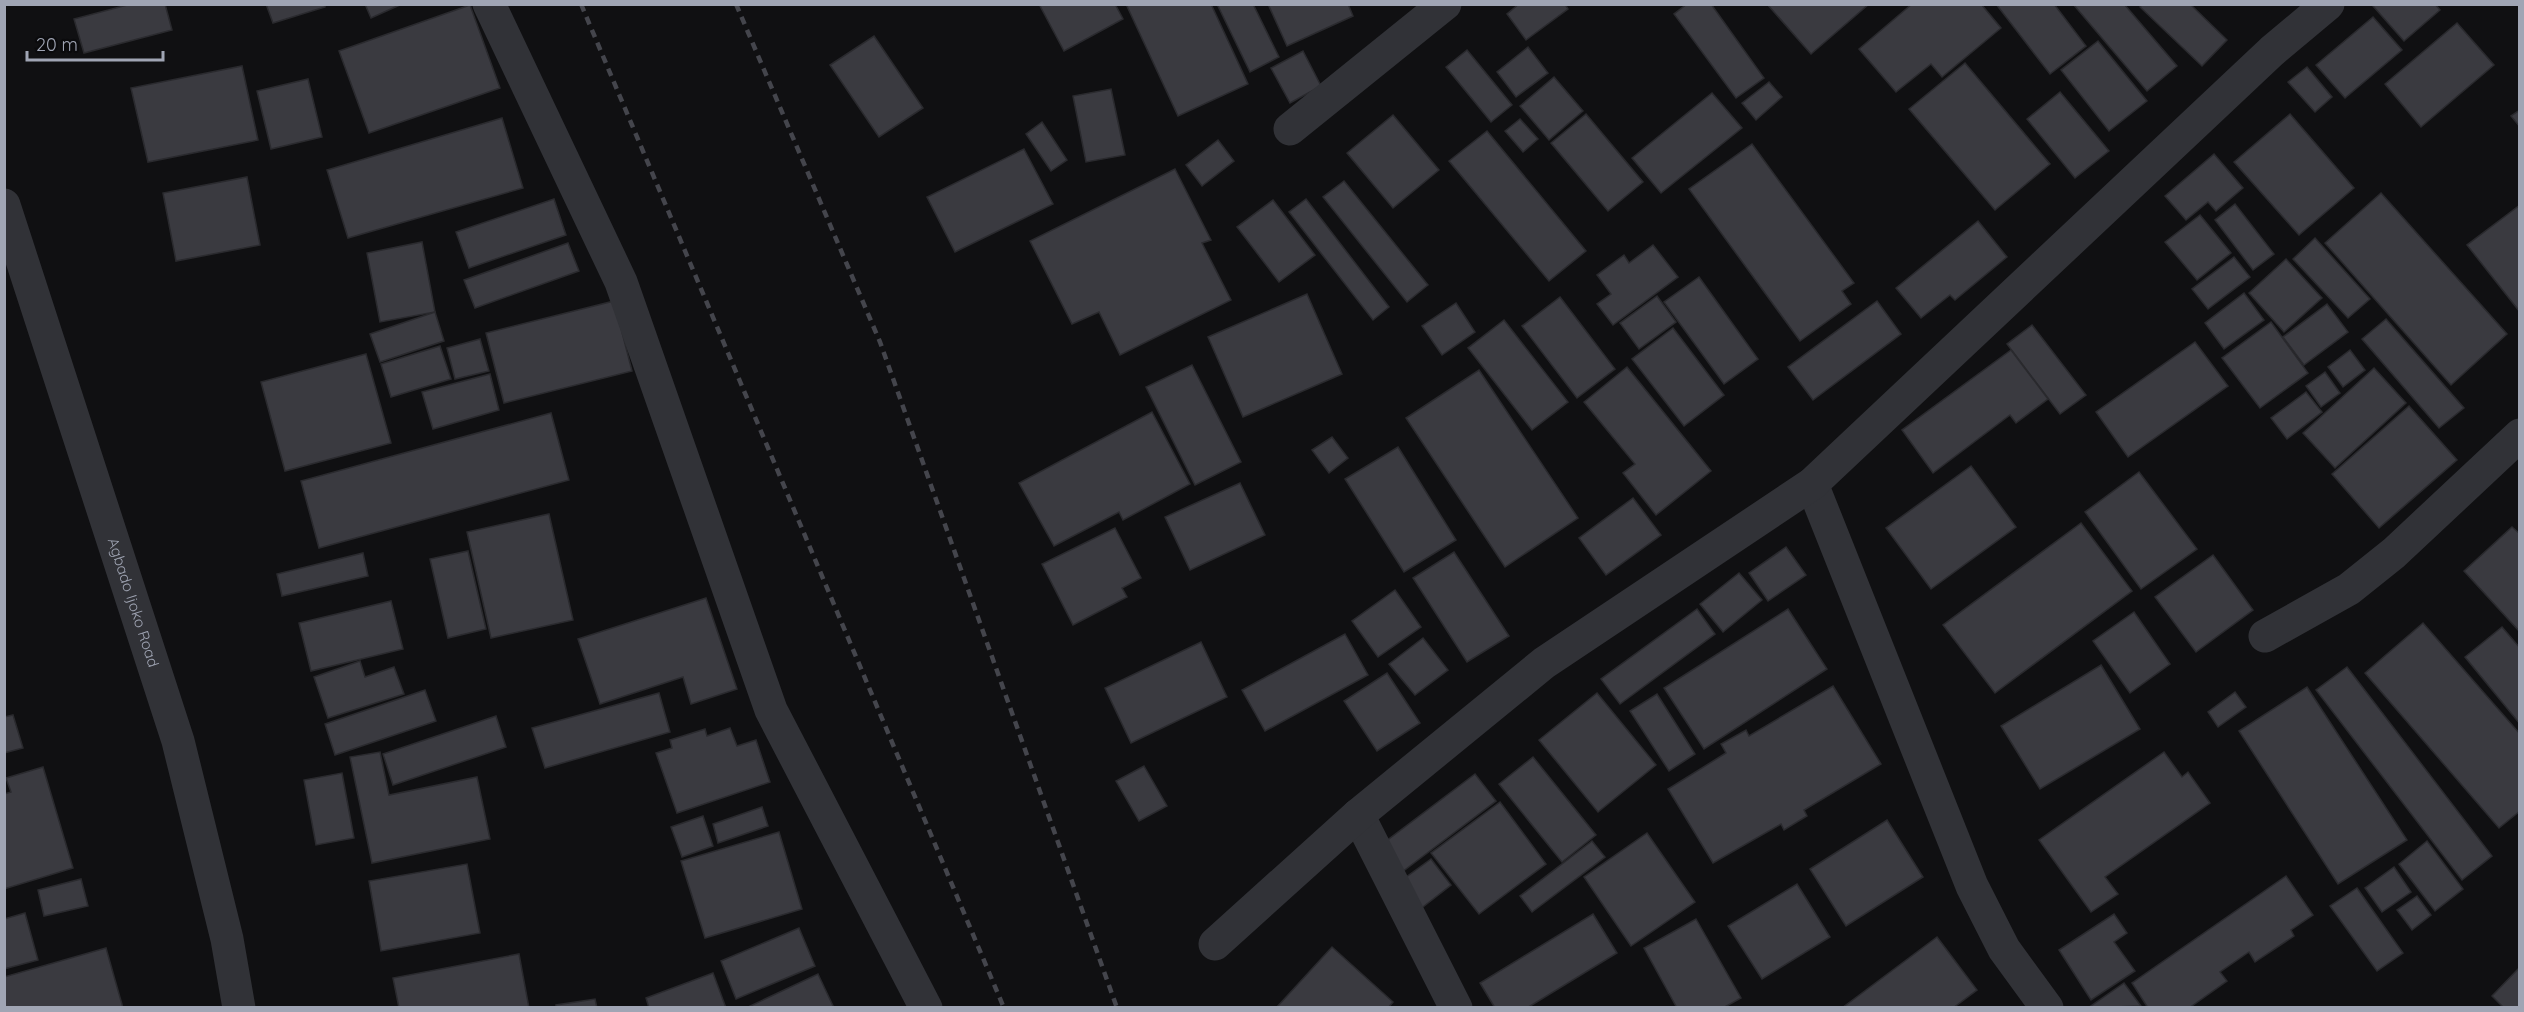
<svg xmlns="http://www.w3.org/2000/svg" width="2524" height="1012" viewBox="0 0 2524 1012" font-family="Quicksand,sans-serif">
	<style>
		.building { fill: #3a3a40; stroke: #2a2a2e; stroke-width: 1.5 }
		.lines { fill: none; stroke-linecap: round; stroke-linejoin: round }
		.minor { stroke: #313237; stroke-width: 33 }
		.rail { stroke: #44454c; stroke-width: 4.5; stroke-dasharray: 8 6; stroke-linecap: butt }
		.labels { text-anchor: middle; stroke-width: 4.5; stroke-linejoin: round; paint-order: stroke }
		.street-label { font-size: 15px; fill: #a0a5b4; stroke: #0b0b0d }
	</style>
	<rect width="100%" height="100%" fill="#101012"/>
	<g class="building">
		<polygon points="131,4 165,4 172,30 84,53 74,19"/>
		<polygon points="266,4 325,4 325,7 273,23"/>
		<polygon points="365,4 402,4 371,18"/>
		<polygon points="1039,4 1115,4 1123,19 1064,51"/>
		<polygon points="1126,4 1211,4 1248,84 1178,116"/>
		<polygon points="1217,4 1253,4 1279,57 1250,72"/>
		<polygon points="1268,4 1348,4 1353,16 1287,46"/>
		<polygon points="1519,4 1565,4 1568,9 1526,40 1507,14"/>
		<polygon points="1687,4 1711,4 1764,78 1736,98 1674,14"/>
		<polygon points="1767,4 1869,4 1811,54"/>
		<polygon points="1912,4 1981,4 2001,28 1942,77 1931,64 1896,92 1859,49"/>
		<polygon points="1996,4 2054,4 2086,46 2050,74"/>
		<polygon points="2073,4 2124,4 2177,66 2147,91"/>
		<polygon points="2142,4 2190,4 2227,40 2202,66 2140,7"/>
		<polygon points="2375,4 2435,4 2440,10 2404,41 2373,6"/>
		<polygon points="470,5 500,88 369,133 339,51"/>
		<polygon points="2373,17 2402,50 2345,98 2316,65"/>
		<polygon points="2457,23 2494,65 2421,127 2385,84"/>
		<polygon points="874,36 923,108 879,137 830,65"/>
		<polygon points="2098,41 2147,101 2109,131 2061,70"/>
		<polygon points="1528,47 1548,73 1516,97 1497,72"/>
		<polygon points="1467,50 1512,105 1491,122 1446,67"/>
		<polygon points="1303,51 1321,86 1290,103 1271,68"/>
		<polygon points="1965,63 2050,164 1995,210 1909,109"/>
		<polygon points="242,66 258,140 148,162 131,88"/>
		<polygon points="2307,67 2332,97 2315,112 2288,82"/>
		<polygon points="1554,77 1583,111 1549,140 1520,106"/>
		<polygon points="308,79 322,137 271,149 257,91"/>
		<polygon points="1769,82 1782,97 1756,120 1742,103"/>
		<polygon points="1111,89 1125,155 1086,162 1073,96"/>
		<polygon points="2060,92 2109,151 2075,178 2027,119"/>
		<polygon points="1712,93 1742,128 1661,193 1632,158"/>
		<polygon points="2520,110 2520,127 2511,116"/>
		<polygon points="1586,114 1643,182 1608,211 1551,143"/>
		<polygon points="2290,114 2354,188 2299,235 2234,162"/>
		<polygon points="1393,115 1439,170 1393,208 1347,153"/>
		<polygon points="502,118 523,188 348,238 327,170"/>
		<polygon points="1520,119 1538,139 1523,152 1505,131"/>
		<polygon points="1042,122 1067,160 1051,171 1026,134"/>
		<polygon points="1487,131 1586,251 1549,281 1449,161"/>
		<polygon points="1218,140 1234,161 1202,186 1186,165"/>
		<polygon points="1752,144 1854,283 1842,291 1851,304 1800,341 1689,189"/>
		<polygon points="1024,149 1053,204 955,252 927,197"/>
		<polygon points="2214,154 2243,188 2216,211 2208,202 2186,220 2165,196"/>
		<polygon points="1175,169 1211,240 1202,243 1231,300 1120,355 1099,312 1072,324 1030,241"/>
		<polygon points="247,177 260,245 176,261 163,193"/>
		<polygon points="1344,181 1428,285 1407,302 1323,197"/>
		<polygon points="2381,193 2507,334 2451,385 2325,243"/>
		<polygon points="554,199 566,235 469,268 456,232"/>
		<polygon points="1306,199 1389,307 1373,320 1289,212"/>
		<polygon points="1273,200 1315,255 1279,282 1237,227"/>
		<polygon points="2235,204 2274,254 2253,270 2215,220"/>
		<polygon points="2520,205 2520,312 2467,245"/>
		<polygon points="2200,215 2231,253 2197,280 2165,242"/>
		<polygon points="1978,221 2007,257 1955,300 1950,295 1921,318 1896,288"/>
		<polygon points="2315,238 2370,299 2348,318 2293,259"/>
		<polygon points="422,242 435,312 380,322 367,253"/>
		<polygon points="568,243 579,271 475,308 464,280"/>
		<polygon points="1653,245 1678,277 1613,325 1597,304 1611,294 1597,275 1624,255 1629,263"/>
		<polygon points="2234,257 2250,277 2208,309 2192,289"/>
		<polygon points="2286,259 2322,298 2284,332 2249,293"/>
		<polygon points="1699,277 1758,359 1724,384 1664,302"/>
		<polygon points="2244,293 2264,320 2224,349 2205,323"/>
		<polygon points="1307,294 1342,374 1243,417 1208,337"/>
		<polygon points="1657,296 1676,322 1639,349 1620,323"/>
		<polygon points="1560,297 1615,369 1577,398 1522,326"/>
		<polygon points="614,301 632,371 504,403 486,333"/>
		<polygon points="1877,301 1901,334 1813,400 1788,367"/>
		<polygon points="1456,303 1475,332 1442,355 1422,326"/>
		<polygon points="2327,304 2348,332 2304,365 2283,337"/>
		<polygon points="435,312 444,341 380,362 370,334"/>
		<polygon points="2386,319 2464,408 2439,428 2362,339"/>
		<polygon points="1504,320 1568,402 1532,430 1468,348"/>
		<polygon points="2271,322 2308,373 2260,408 2222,358"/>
		<polygon points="2032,325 2086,395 2060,414 2007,344"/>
		<polygon points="1673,328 1724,395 1684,426 1632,359"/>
		<polygon points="480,339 489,371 455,379 447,348"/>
		<polygon points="2195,342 2228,386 2128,457 2096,412"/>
		<polygon points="440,346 451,379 391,397 381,364"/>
		<polygon points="2011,350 2048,399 2016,423 2010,415 1933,473 1902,430"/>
		<polygon points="2350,350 2365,370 2343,387 2328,367"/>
		<polygon points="366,354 391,443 285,471 261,382"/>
		<polygon points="1192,365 1241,462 1195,485 1146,387"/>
		<polygon points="1627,367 1711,471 1656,515 1623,473 1635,464 1584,402"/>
		<polygon points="2374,368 2406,403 2335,468 2303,433"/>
		<polygon points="1479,370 1578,518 1505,567 1406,418"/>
		<polygon points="2325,372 2340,393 2321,407 2306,386"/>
		<polygon points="490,374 499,410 433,429 422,392"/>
		<polygon points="2306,392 2322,412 2287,439 2271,418"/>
		<polygon points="2409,406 2457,460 2379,528 2332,474"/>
		<polygon points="1152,412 1190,484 1123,520 1119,512 1054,546 1019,483"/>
		<polygon points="551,413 569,480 319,548 301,481"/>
		<polygon points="1332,437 1348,458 1329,473 1312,450"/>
		<polygon points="1398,447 1456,540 1404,572 1345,479"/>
		<polygon points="1971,466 2016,527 1931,589 1886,528"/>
		<polygon points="2139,472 2197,549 2141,589 2085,512"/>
		<polygon points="1240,483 1265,535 1190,570 1165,517"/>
		<polygon points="1633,498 1661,535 1606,575 1579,538"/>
		<polygon points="549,514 573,620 491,638 467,532"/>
		<polygon points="2081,523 2132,591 1995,693 1943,625"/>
		<polygon points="2512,527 2520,534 2520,632 2464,571"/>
		<polygon points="1115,528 1141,578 1122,588 1127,597 1073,625 1042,564"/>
		<polygon points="1786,547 1806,575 1768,601 1749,573"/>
		<polygon points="468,551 486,629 448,638 430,559"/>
		<polygon points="1454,552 1509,636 1467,662 1413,578"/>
		<polygon points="363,553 368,576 282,596 277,574"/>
		<polygon points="2213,555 2253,610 2196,652 2155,597"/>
		<polygon points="1739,573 1762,600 1723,632 1700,604"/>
		<polygon points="1395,590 1421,627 1378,657 1352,621"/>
		<polygon points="706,598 737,689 691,704 683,677 600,704 578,639"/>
		<polygon points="391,601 403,649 311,671 299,623"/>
		<polygon points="1697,609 1715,634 1620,704 1601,679"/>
		<polygon points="1788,609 1827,669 1704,749 1664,688"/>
		<polygon points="2134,612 2170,664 2130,693 2093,641"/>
		<polygon points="2423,623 2520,734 2520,811 2499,828 2365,673"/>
		<polygon points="2502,627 2520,648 2520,724 2465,657"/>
		<polygon points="1345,634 1368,675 1265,731 1242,690"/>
		<polygon points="1423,638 1448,670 1415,695 1389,664"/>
		<polygon points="1201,642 1227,697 1131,743 1105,688"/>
		<polygon points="360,661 365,677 394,667 404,694 328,718 314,677"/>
		<polygon points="2101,665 2140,729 2040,789 2001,726"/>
		<polygon points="2347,667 2492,856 2462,880 2316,690"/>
		<polygon points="1387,673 1420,723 1377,751 1344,701"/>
		<polygon points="1833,686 1881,764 1804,810 1807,816 1784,830 1781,824 1713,863 1668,789 1726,753 1721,744 1746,730 1749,736"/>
		<polygon points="2307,687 2407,840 2338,884 2239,731"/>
		<polygon points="425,690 436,721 335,755 325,724"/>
		<polygon points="2235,692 2246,707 2218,727 2208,712"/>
		<polygon points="659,693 670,732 545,768 532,728"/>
		<polygon points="1597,693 1656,765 1598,812 1539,740"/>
		<polygon points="1657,694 1695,754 1669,771 1630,711"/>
		<polygon points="13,715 23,748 4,753 4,717"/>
		<polygon points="496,716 506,747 393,785 383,754"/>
		<polygon points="730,728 737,746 756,740 770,782 677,813 656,753 672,748 670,740 705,729 707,736"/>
		<polygon points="380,752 389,795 477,777 490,839 372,863 350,757"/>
		<polygon points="2164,752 2182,777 2188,772 2210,803 2105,877 2118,894 2091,912 2039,840"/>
		<polygon points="1533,757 1596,835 1562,862 1499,784"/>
		<polygon points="1144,766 1167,806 1139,821 1116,781"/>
		<polygon points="43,767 73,868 4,889 4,794 11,792 6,778"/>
		<polygon points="342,773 354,838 316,845 304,780"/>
		<polygon points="1475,774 1496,801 1402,872 1381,845"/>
		<polygon points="1500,802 1546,864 1479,914 1431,853"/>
		<polygon points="762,807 768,826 718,843 713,824"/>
		<polygon points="703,816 713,846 682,857 671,827"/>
		<polygon points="1887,820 1923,877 1846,926 1810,869"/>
		<polygon points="779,832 802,909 705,938 681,861"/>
		<polygon points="1647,833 1695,902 1631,946 1584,877"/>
		<polygon points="1592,841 1605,857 1532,912 1520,896"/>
		<polygon points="2427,841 2463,889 2435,911 2399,864"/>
		<polygon points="1431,859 1451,885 1419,910 1398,883"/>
		<polygon points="467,864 480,933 381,951 369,881"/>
		<polygon points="2394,867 2411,892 2382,912 2365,888"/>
		<polygon points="2286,876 2313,915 2291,930 2294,936 2255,962 2249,952 2220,972 2227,981 2189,1008 2148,1008 2132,983"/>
		<polygon points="81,879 88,906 44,916 38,890"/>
		<polygon points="1797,884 1830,937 1762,979 1728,926"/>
		<polygon points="2357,888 2403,953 2377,971 2330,906"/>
		<polygon points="2417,896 2431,915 2412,930 2397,910"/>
		<polygon points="25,913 38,960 4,969 4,919"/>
		<polygon points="1593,914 1617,953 1527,1008 1495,1008 1480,983"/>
		<polygon points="2114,914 2127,933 2114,942 2135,971 2091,1000 2059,950"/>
		<polygon points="1696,919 1741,998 1723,1008 1677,1008 1644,948"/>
		<polygon points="799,928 815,966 736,999 721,961"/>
		<polygon points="1937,937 1977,990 1953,1008 1842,1008"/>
		<polygon points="1332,947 1393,1002 1388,1008 1276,1008"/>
		<polygon points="106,948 123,1008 4,1008 4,977"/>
		<polygon points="519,954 529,1008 399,1008 393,978"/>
		<polygon points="2519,968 2520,1008 2504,1008 2492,996"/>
		<polygon points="713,973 726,1008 649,1008 646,998"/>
		<polygon points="818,974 834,1008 746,1008"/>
		<polygon points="2124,983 2141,1006 2088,1008"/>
		<polygon points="595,999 597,1008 556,1008 556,1005"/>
	</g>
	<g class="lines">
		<g class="minor">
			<polyline points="489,4 621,282 771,710 926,1008"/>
			<polyline points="1290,129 1445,4"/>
			<path id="s1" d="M 4,205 L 178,741 L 227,939 L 239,1008"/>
			<polyline points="1812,484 1972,886 2004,949 2047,1008"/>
			<polyline points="2265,636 2349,589 2394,553 2520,435"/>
			<polyline points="1358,815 1456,1008"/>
			<polyline points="1215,944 1358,815 1544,663 1812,484 2272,51 2328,4"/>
		</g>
		<g class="rail">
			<polyline points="581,4 1004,1008"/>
			<polyline points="736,4 880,342 1117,1008"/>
		</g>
	</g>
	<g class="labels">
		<g class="street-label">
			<text dy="5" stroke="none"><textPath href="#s1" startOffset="418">Agbado Ijoko Road</textPath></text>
		</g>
	</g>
	<rect width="2524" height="1012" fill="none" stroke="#a0a5b4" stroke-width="12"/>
	<path d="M27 51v9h136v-9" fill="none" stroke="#a0a5b4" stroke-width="3"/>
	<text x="36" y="51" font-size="18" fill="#a0a5b4" stroke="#0b0b0d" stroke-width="4.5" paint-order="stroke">20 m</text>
</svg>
